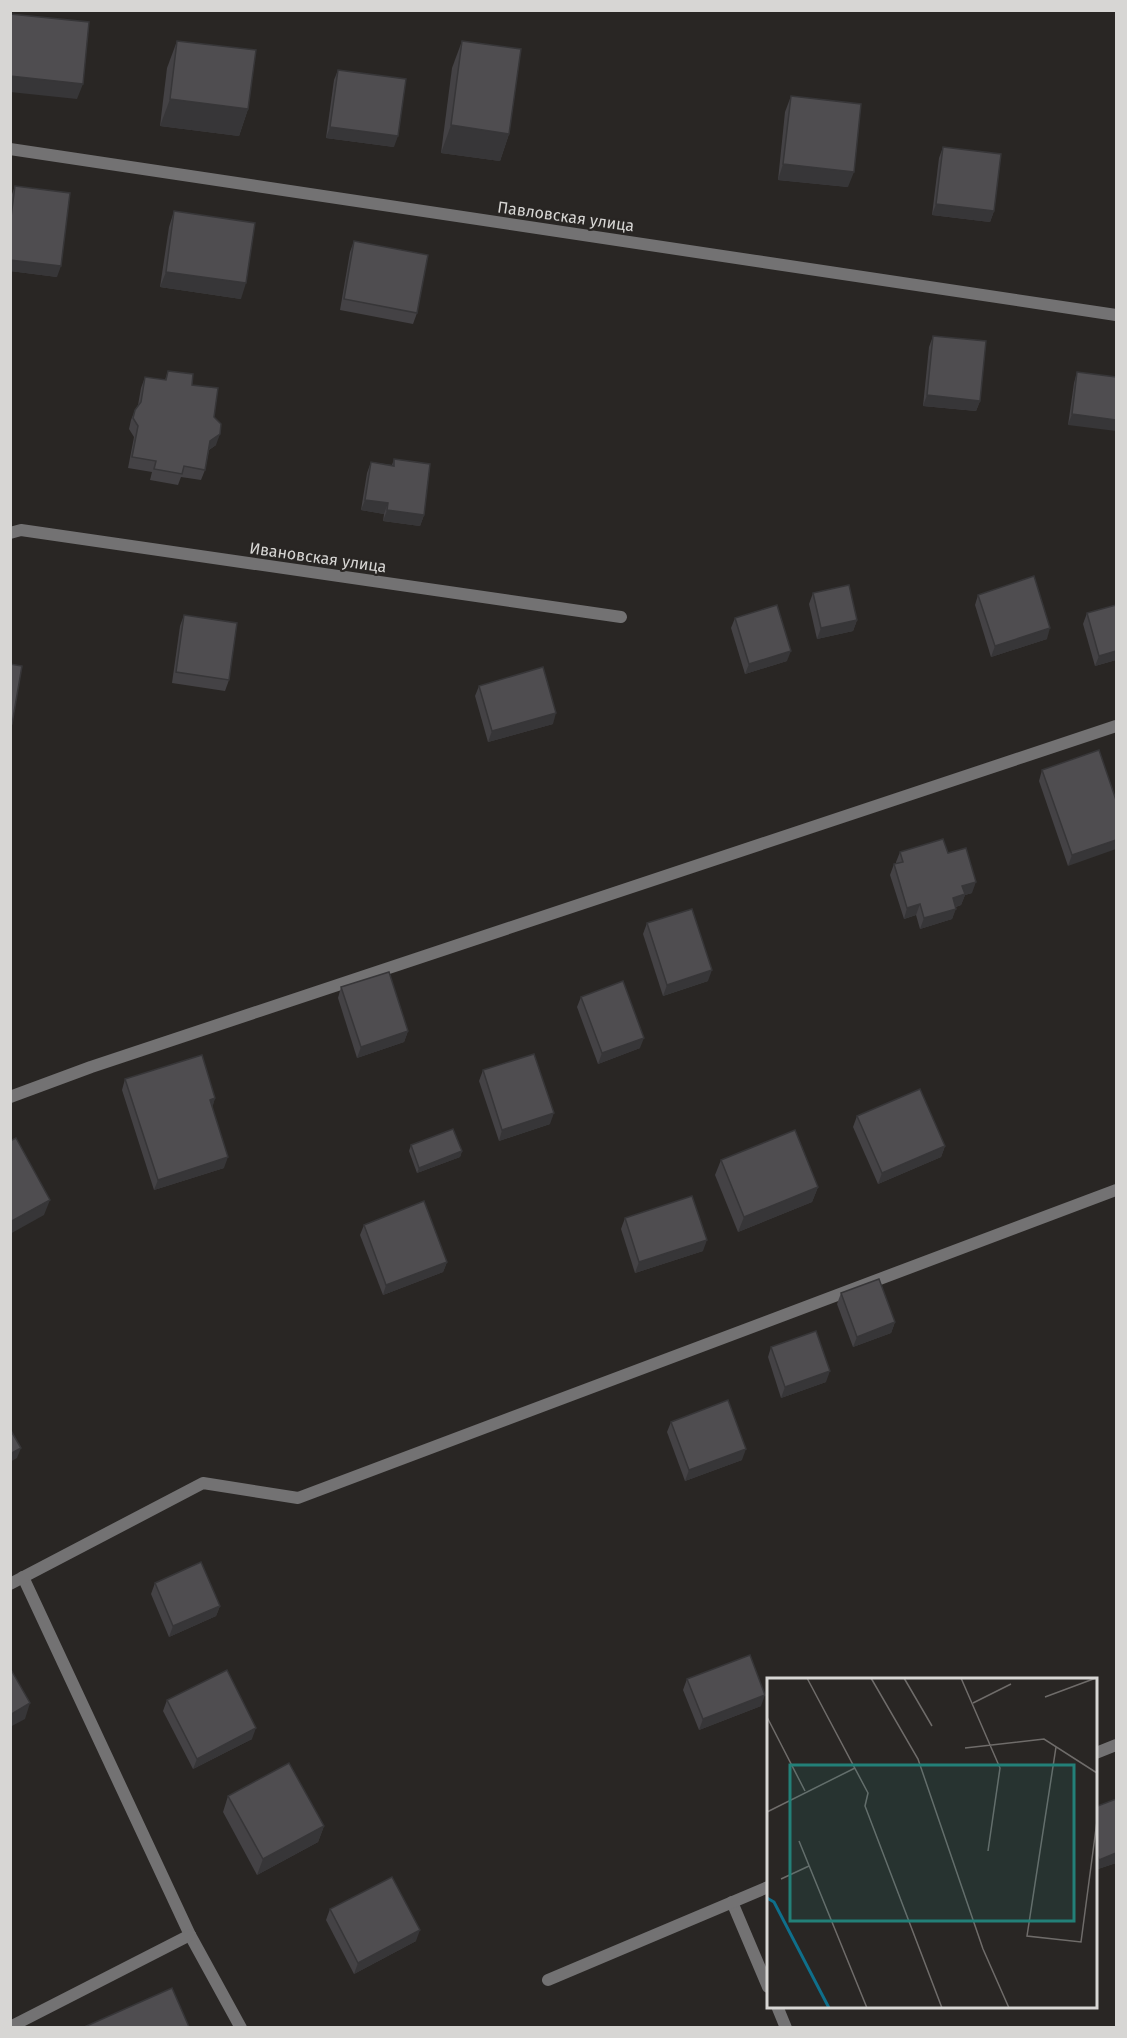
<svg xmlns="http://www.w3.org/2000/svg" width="1127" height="2038" viewBox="0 0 1127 2038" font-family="'Fira Sans',sans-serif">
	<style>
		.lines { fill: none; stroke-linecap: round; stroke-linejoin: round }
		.minor { stroke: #737273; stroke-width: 12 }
		.wall { fill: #444245 }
		.shaded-wall { fill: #373638 }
		.building { fill: #4f4d50; stroke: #373638; stroke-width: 1.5 }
		.labels { text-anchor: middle; stroke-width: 4.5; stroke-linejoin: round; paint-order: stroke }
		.street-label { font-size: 16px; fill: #d7d6d4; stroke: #292624 }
		.inset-river { fill: none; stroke: #0f6f8b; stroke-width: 3 }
		.inset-road { fill: none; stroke: #6f6c6a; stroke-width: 1.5 }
		.view { fill: #238078; fill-opacity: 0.15; stroke: #238078; stroke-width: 3 }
		.inset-edge { fill: none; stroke: #d7d6d4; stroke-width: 3 }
	</style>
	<rect width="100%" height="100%" fill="#292624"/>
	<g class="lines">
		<g class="minor">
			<polyline points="10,149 1116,315"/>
			<polyline points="10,533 21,530 621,617"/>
			<polyline points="10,1097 91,1067 1116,726"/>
			<polyline points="23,1577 190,1935 241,2028"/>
			<polyline points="10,1584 203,1483 298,1498 1116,1190"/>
			<polyline points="1096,1753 1116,1745"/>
			<polyline points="732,1902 768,1987"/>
			<polyline points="548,1980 768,1887"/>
			<polyline points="777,2006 786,2028"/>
			<polyline points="10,2027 190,1935"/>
		</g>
	</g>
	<g class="wall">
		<polygon points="177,41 248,109 239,136 160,126 167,68"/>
		<polygon points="462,41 509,134 500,161 441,153 452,68"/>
		<polygon points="338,70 394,147 326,138 334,80"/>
		<polygon points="791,96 848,187 778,180 785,112"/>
		<polygon points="943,147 994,211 990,222 932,215 939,158"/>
		<polygon points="15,186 57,277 10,271 10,204 11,197"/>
		<polygon points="174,211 241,299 160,287 169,227"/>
		<polygon points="354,241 417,313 413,324 340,310 350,252"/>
		<polygon points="933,336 980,401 976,411 923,406 929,347"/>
		<polygon points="168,371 192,385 214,417 216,445 209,450 205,470 201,480 181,477 178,485 150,480 152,472 128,468 134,437 129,429 131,420 135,410 138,405 141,388 145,377 165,380"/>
		<polygon points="1077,372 1116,377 1068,425 1074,383"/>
		<polygon points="394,459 424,515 420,526 383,521 384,514 361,510 367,473 371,462 392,465"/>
		<polygon points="813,593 857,620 853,631 817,639 809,604"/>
		<polygon points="978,595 1047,639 991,657 975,605"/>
		<polygon points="1116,605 1116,660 1095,666 1083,624 1087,613"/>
		<polygon points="184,615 229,680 225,691 172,683 180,626"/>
		<polygon points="735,618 787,661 745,674 731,628"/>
		<polygon points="479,686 553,724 488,742 475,696"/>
		<polygon points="1042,770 1116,800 1068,866 1039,781"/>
		<polygon points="900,852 948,853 972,893 965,895 961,905 956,907 952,919 920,929 916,915 904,919 890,875 894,864 896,864 896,862"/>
		<polygon points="647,923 708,981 663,996 643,934"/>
		<polygon points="341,987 408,1031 404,1042 357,1058 338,998"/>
		<polygon points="581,997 640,1048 598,1064 577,1007"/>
		<polygon points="483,1070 550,1124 499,1141 479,1081"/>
		<polygon points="125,1079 215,1098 212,1107 224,1168 154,1190 122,1090"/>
		<polygon points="857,1116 945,1146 941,1157 878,1184 853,1127"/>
		<polygon points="411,1145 462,1151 460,1157 417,1173 409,1151"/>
		<polygon points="721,1160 818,1187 812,1202 738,1232 715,1175"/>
		<polygon points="625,1218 703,1251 635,1273 621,1229"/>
		<polygon points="364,1225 447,1262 443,1272 383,1295 360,1235"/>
		<polygon points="841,1293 895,1322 891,1333 853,1347 837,1304"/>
		<polygon points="771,1347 826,1382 781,1398 768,1357"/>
		<polygon points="671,1422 742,1460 685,1481 667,1432"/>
		<polygon points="155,1583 220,1606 216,1616 169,1637 151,1594"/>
		<polygon points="687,1679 761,1706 699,1730 683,1690"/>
		<polygon points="167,1700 252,1739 193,1769 163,1711"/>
		<polygon points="228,1796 324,1826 318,1842 257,1875 223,1812"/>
		<polygon points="1095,1807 1116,1863 1095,1870"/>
		<polygon points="330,1909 416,1941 354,1974 326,1920"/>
	</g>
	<g class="shaded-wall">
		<polygon points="10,76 83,84 77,99 10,92"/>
		<polygon points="170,99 248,109 239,136 160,126"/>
		<polygon points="451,125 509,134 500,161 441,153"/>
		<polygon points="330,127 398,136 394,147 326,138"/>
		<polygon points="783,164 854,172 848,187 778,180"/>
		<polygon points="936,204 994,211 990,222 932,215"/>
		<polygon points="10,260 61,266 57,277 10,271"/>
		<polygon points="166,272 246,283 241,299 160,287"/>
		<polygon points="927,395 980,401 976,411 923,406"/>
		<polygon points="1072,414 1116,420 1116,431 1068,425"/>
		<polygon points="220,434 216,445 206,452 210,441"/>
		<polygon points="365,500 388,503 384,514 361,510"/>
		<polygon points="387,510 424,515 420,526 383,521"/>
		<polygon points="857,620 853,631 817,639 821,628"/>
		<polygon points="1050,628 1047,639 991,657 995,646"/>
		<polygon points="791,651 787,661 745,674 749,664"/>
		<polygon points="1116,651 1116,660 1095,666 1099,656"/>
		<polygon points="556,713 553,724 488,742 492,731"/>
		<polygon points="1116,840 1116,849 1068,866 1072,855"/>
		<polygon points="976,882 972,893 965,895 961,905 949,909 953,898 962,886"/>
		<polygon points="920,904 916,915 904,919 907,908"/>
		<polygon points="956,909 952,919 920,929 924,918"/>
		<polygon points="712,970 708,981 663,996 667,985"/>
		<polygon points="408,1031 404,1042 357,1058 361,1047"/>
		<polygon points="644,1038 640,1048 598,1064 602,1053"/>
		<polygon points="215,1098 212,1109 210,1100"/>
		<polygon points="554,1113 550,1124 499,1141 502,1130"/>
		<polygon points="945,1146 941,1157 878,1184 882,1173"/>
		<polygon points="462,1151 460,1157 417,1173 419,1168"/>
		<polygon points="228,1157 224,1168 154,1190 158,1180"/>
		<polygon points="818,1187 812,1202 738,1232 744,1217"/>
		<polygon points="50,1200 44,1215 10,1234 10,1222"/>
		<polygon points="707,1240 703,1251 635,1273 639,1262"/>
		<polygon points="447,1262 443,1272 383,1295 386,1285"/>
		<polygon points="895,1322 891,1333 853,1347 857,1337"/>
		<polygon points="830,1371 826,1382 781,1398 785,1387"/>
		<polygon points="21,1448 17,1458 10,1462 10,1454"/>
		<polygon points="746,1449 742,1460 685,1481 689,1470"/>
		<polygon points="220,1606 216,1616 169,1637 173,1626"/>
		<polygon points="765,1695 761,1706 699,1730 703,1719"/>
		<polygon points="30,1703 25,1719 10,1727 10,1715"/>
		<polygon points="256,1728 252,1739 193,1769 197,1759"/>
		<polygon points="324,1826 318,1842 257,1875 263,1859"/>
		<polygon points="1116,1853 1116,1863 1095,1870 1099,1860"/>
		<polygon points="420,1930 416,1941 354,1974 358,1963"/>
	</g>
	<g class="building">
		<polygon points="10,14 89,22 83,84 10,76"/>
		<polygon points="177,41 256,50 248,109 170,99"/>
		<polygon points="462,41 521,49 509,134 451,125"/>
		<polygon points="338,70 406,79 398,136 330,127"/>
		<polygon points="791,96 861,104 854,172 783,164"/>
		<polygon points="943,147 1001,154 994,211 936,204"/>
		<polygon points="15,186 70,193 61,266 10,260 10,225"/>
		<polygon points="174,211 255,223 246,283 166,272"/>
		<polygon points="354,241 428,255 417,313 344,299"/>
		<polygon points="933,336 986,341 980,401 927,395"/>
		<polygon points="168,371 193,374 192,385 218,388 214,417 221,424 220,434 210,441 205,470 184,466 182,474 154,469 156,461 132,457 138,426 133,418 135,410 141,402 145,377 166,380"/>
		<polygon points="1077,372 1116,377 1116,420 1072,414"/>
		<polygon points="394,459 430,464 424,515 387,510 388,503 365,500 371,462 394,466"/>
		<polygon points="1034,576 1050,628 995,646 978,595"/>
		<polygon points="849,585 857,620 821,628 813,593"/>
		<polygon points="777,605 791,651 749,664 735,618"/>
		<polygon points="1116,605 1116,651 1099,656 1087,613"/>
		<polygon points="184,615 237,623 229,680 176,672"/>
		<polygon points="10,664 22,666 12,724 10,724"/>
		<polygon points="543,667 556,713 492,731 479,686"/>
		<polygon points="1099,750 1116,800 1116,840 1072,855 1042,770"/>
		<polygon points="943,839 948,853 966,848 976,882 962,886 965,894 953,898 956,909 924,918 920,904 907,908 894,864 903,862 900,852"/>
		<polygon points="692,909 712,970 667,985 647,923"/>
		<polygon points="389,972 408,1031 361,1047 341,987"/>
		<polygon points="623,981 644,1038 602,1053 581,997"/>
		<polygon points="534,1054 554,1113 502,1130 483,1070"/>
		<polygon points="202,1055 215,1098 210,1100 228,1157 158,1180 125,1079"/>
		<polygon points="920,1089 945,1146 882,1173 857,1116"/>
		<polygon points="453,1129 462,1151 419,1168 411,1145"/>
		<polygon points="795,1130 818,1187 744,1217 721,1160"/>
		<polygon points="16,1138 50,1200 10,1222 10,1141"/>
		<polygon points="692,1196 707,1240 639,1262 625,1218"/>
		<polygon points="424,1201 447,1262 386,1285 364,1225"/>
		<polygon points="879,1279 895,1322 857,1337 841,1293"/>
		<polygon points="816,1331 830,1371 785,1387 771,1347"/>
		<polygon points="728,1400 746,1449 689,1470 671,1422"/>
		<polygon points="10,1429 21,1448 10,1454"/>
		<polygon points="201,1562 220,1606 173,1626 155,1583"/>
		<polygon points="750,1655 765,1695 703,1719 687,1679"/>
		<polygon points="10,1668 30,1703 10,1715"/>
		<polygon points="227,1670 256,1728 197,1759 167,1700"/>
		<polygon points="289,1763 324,1826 263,1859 228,1796"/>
		<polygon points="1116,1799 1116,1853 1099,1860 1095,1850 1095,1807"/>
		<polygon points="392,1877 420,1930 358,1963 330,1909"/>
		<polygon points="172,1988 189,2027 187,2028 82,2028"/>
	</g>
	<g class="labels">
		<g class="street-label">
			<text transform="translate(566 216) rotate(8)" y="6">Павловская улица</text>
			<text transform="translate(318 557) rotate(8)" y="6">Ивановская улица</text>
		</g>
	</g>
	<g transform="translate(767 1678)">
		<rect width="330" height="330" fill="#292624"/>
		<path class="inset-river" d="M 0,220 L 7,224 L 62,330"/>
		<path class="inset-road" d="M 40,0 L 101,115 L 98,128 L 175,330M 104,0 L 151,81 L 216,271 L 242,330M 137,0 L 165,48M 194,0 L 233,90 L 221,173M 278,19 L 329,0M 206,25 L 244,6M 0,39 L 38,113M 289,69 L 260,258 L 314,264 L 330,143M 198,70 L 277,61 L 330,95M 0,134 L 88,90M 32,163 L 100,330M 14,201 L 42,188"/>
		<path class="view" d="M 23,87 L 307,87 L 307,243 L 23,243 Z"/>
		<rect width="330" height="330" class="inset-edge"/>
	</g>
	<rect width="1127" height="2038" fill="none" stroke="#d7d6d4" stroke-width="24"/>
</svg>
